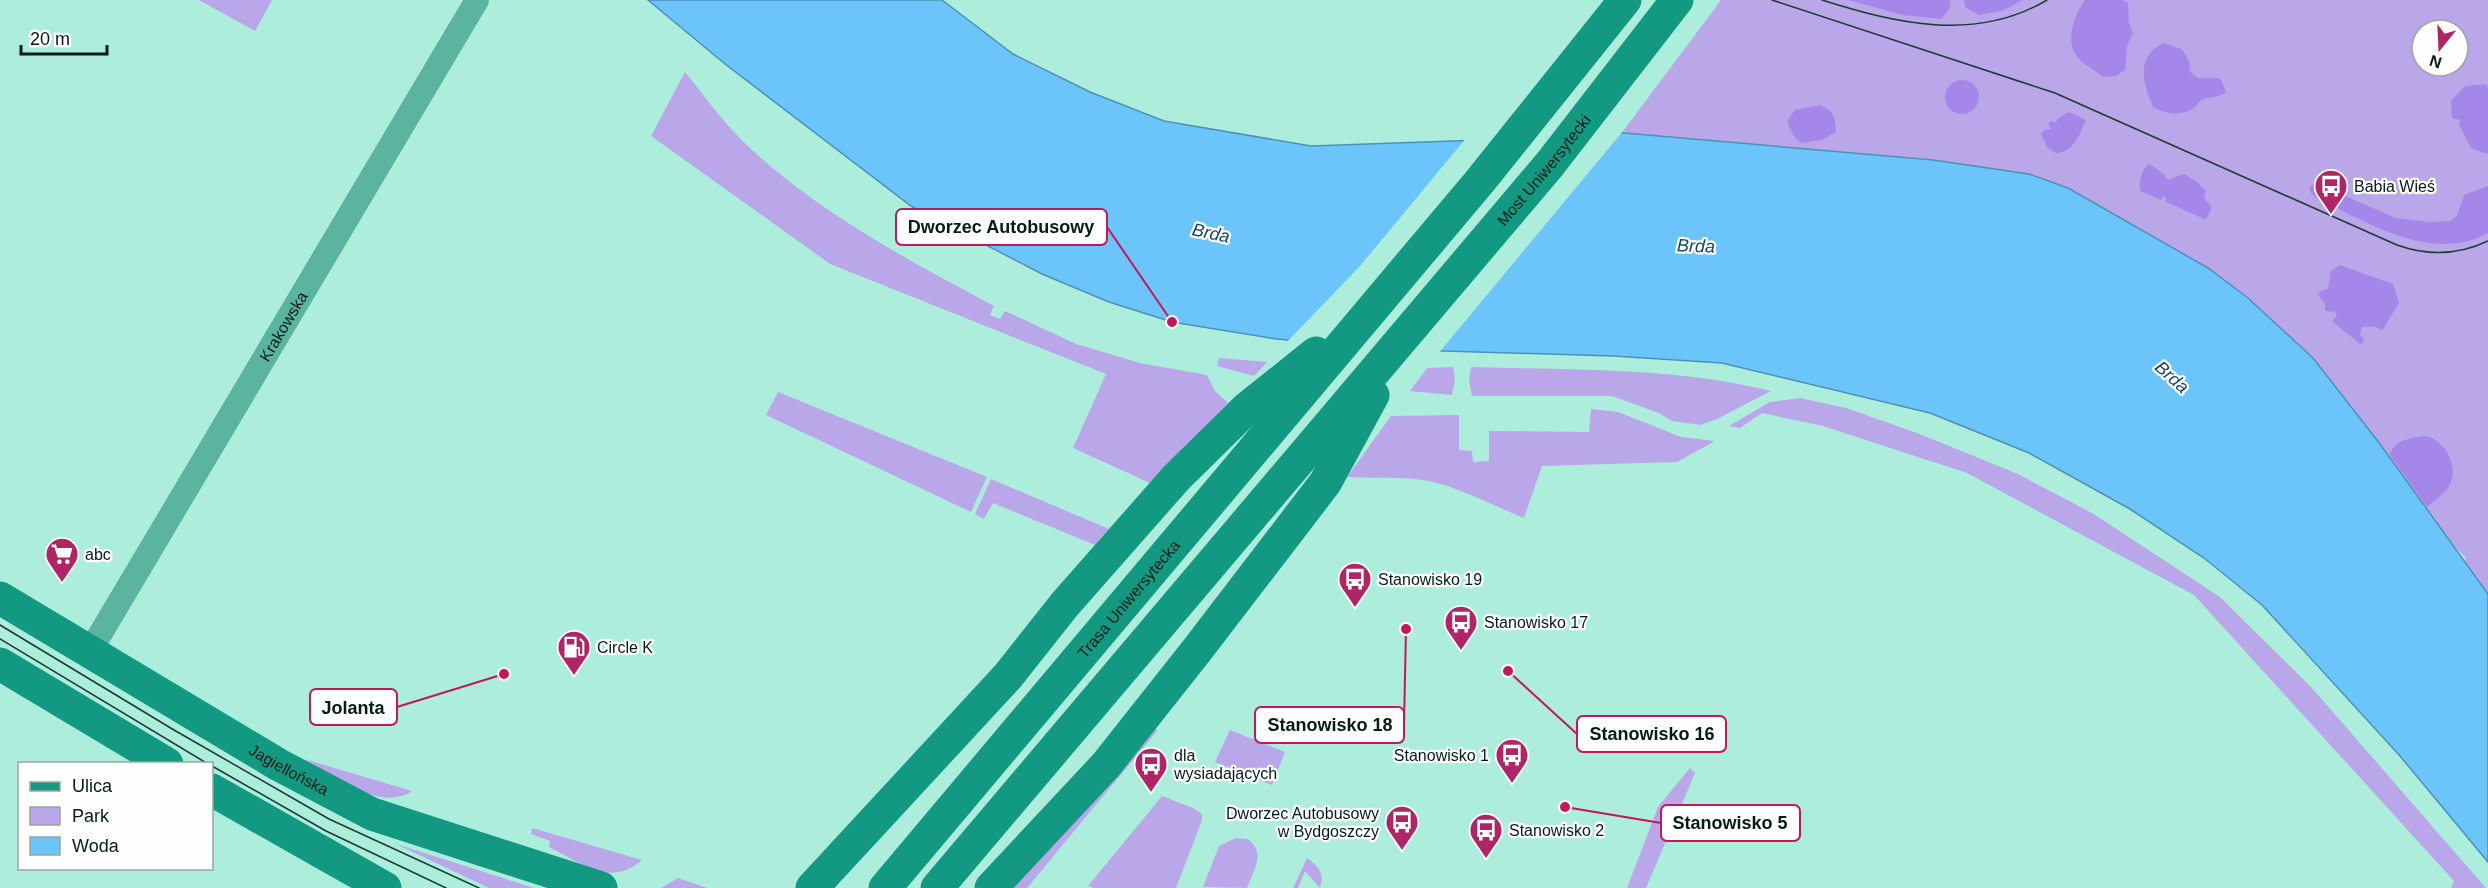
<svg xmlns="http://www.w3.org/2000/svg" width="2488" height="888" viewBox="0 0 2488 888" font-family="Arial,sans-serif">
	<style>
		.green { fill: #b9a7ea; fill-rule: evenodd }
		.forest { fill: #a587e9 }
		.water { fill: #6bc5fa; stroke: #4c92b6; stroke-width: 1.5 }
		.pier { fill: #adeddc }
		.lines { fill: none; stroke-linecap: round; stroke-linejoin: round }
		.street { stroke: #5bb4a0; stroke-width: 24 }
		.secondary { stroke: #139982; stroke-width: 33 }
		.tram { stroke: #1a3932; stroke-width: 1.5 }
		.labels { text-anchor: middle; stroke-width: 4.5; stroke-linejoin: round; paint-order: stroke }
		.street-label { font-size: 16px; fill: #031c17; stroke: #fefefe }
		.poi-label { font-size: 16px; fill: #031c17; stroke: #fefefe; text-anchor: start }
		.water-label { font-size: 18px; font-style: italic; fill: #154661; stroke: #fefefe }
		.leader { fill: none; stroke: #c2185b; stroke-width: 2 }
		.callout-dot { fill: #c2185b; stroke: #fefefe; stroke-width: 2 }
		.callout { fill: #fefefe; stroke: #c2185b; stroke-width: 2 }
		.callout-label { font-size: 18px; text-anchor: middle; font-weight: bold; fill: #031c17 }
	</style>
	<rect width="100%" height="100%" fill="#adeddc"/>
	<g class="green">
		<polygon points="199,0 272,0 255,31"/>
		<path d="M 1721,0 L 2488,0 L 2488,594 L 2463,562 L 2466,558 L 2446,538 L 2380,444 L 2313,358 L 2248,298 L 2208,268 L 2068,188 L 2029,174 L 1933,160 L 1621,134 ZM 2422,30 L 2458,30 L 2458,66 L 2422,66 Z"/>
		<path d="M 685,72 C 706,98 726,126 751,149 C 821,214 910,261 994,306 L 990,315 L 1000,319 L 1005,311 L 1076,344 L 1140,363 L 1207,375 L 1215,391 L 1228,403 L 1150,483 L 1073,448 L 1106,374 L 830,264 L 651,136 Z"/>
		<polygon points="1219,358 1267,362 1254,376 1217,366"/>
		<polygon points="1453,367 1455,379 1452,395 1410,391 1427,368"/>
		<path d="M 1471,367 C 1570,370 1675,367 1771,391 L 1717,419 L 1700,425 L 1672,421 L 1659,413 L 1612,396 L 1472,396 L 1469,380 Z"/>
		<polygon points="778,392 987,477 971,512 766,415"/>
		<polygon points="1800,398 1846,408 1917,433 2018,474 2092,513 2220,597 2311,687 2486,888 2451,888 2454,881 2194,595 1967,473 1823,426 1762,413 1740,428 1729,426 1770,402"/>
		<path d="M 1591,409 L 1618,412 L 1681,437 L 1715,441 L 1677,462 L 1542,466 L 1524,518 C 1494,506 1461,488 1429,481 C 1403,476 1374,479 1347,477 L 1391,416 L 1459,415 L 1459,450 L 1472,451 L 1473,462 L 1489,461 L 1489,431 L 1589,432 Z"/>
		<polygon points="991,479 1109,529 1095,545 993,503 984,519 975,514"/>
		<polygon points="1153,723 1157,731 1027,888 1012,888"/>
		<polygon points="1230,730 1285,752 1272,785 1215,762"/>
		<path d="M 304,759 L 412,791 C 379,813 334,775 304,759 Z"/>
		<polygon points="1690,768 1695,773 1646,888 1627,888 1658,807"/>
		<polygon points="1162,796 1193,808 1202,814 1202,820 1176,888 1094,888 1088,886"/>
		<path d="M 532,828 L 642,860 C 610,888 581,863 549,847 L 550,841 L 531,834 Z"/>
		<path d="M 1236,838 L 1248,839 C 1266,853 1254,870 1247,888 L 1203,887 L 1219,846 Z"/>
		<polygon points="396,844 534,888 489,888"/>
		<path d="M 1307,858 C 1319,867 1325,873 1320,888 L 1305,871 L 1298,888 L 1293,888 Z"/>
		<polygon points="678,878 707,888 661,888"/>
	</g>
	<g class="forest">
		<polygon points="1849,0 1951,0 1950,8 1941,19 1902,15"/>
		<polygon points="1964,0 2023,0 2002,11 1979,15 1965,7"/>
		<path d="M 2085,0 L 2123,0 L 2128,3 L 2129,22 L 2133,33 L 2127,46 L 2125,70 L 2116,76 L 2103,77 C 2095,70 2081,63 2076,55 C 2065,40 2075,13 2085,0 Z"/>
		<path d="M 2164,43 L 2182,49 L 2189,61 L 2190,72 L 2198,78 L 2220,78 L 2226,92 C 2219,98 2212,96 2204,99 C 2199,101 2198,105 2194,108 C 2179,117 2167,114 2153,107 C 2143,84 2135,55 2164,43 Z"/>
		<circle cx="1962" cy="97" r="17"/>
		<polygon points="2485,84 2488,87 2488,154 2471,148 2459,125 2460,120 2452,118 2451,101 2465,86"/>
		<path d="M 1820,105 C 1834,111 1835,117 1836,132 L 1822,140 L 1801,143 L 1793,135 L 1787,121 L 1795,110 Z"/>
		<path d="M 2069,112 L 2086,120 C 2079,135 2075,152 2055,153 L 2047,147 L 2041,134 L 2044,130 L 2051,129 L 2048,124 L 2051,121 L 2056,123 L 2058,118 Z"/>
		<path d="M 2149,164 L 2163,173 L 2168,180 L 2184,174 L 2196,181 L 2206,191 L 2204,198 L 2212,207 L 2206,220 L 2166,202 L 2166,198 L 2163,196 L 2161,200 L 2140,191 C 2139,182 2141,169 2149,164 Z"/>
		<path d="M 2315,183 L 2396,218 L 2430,222 L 2450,221 L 2457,216 L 2464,195 L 2488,186 L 2488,233 C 2431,264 2367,222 2315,197 L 2310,192 L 2310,186 Z"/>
		<polygon points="2340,265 2393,284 2399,303 2382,331 2377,327 2362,327 2360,334 2364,341 2361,345 2332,321 2337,316 2335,312 2325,311 2325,304 2318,295 2321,291 2328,289 2331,271"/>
		<path d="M 2425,436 C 2446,440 2461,469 2448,488 C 2443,495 2433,501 2427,507 L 2390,455 C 2394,439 2411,438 2425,436 Z"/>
	</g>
	<polygon class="water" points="648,0 942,0 1013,54 1090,92 1164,121 1311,146 1481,140 1590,130 1933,160 2029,174 2068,188 2208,268 2248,298 2313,358 2380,444 2488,594 2488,862 2400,756 2262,605 2204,558 2130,509 2029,453 1930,413 1722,363 1613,356 1379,349 1277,339 1172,322 1109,302 1042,274 911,206 725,64"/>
	<polygon class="pier" points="1590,127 1623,131 1438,354 1378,352 1286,343 1360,266 1467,137"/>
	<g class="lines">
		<path class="street" id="s1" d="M 89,653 L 477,0"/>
		<g class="secondary">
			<path id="s2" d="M 0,598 L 279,765 L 372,814 L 601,888"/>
			<polyline points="0,664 167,764"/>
			<polyline points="212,790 385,888"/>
			<polyline points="812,888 1008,676 1065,604 1176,478 1246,409 1316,353"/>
			<path id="s3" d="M 885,888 L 1480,181 L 1625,0"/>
			<path id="s4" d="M 937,888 L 1550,164 L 1677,0"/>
			<polyline points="991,888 1106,765 1197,650 1325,483 1373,395"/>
		</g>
		<g class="tram">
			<path d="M 1772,0 L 2055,93 L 2397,245 C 2428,256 2457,256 2488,241"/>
			<path d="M 1822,0 C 1895,23 1975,43 2047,0"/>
			<polyline points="0,625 174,730 329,819 479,888"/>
			<polyline points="0,639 208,764"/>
			<polyline points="212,766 326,831 446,888"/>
		</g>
	</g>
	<defs>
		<symbol id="bus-pin" viewBox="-11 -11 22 30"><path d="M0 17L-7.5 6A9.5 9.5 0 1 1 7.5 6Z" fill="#af2668" stroke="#fefefe"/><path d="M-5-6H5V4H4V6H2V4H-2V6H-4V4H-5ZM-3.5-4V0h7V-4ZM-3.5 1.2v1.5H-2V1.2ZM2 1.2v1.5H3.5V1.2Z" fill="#fff"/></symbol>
		<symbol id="supermarket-pin" viewBox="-11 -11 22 30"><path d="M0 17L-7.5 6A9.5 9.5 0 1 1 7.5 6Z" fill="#af2668" stroke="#fefefe"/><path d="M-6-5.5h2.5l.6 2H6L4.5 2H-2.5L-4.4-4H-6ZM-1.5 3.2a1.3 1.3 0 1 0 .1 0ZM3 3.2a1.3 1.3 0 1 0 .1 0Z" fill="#fff"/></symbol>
		<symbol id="fuel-pin" viewBox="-11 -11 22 30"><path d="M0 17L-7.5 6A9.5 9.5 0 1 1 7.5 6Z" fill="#af2668" stroke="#fefefe"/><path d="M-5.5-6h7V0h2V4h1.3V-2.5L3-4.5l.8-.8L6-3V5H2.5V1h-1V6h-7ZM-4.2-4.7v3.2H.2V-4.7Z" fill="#fff"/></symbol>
	</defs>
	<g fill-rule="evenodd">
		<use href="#bus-pin" x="2312" y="167" width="38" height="52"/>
		<use href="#supermarket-pin" x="43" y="535" width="38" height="52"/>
		<use href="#bus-pin" x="1336" y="560" width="38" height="52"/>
		<use href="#bus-pin" x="1442" y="603" width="38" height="52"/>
		<use href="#fuel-pin" x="555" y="628" width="38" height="52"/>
		<use href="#bus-pin" x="1493" y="736" width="38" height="52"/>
		<use href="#bus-pin" x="1132" y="745" width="38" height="52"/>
		<use href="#bus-pin" x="1383" y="803" width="38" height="52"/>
		<use href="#bus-pin" x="1467" y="811" width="38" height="52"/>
	</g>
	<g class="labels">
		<g class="street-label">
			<text dy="6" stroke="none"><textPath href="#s4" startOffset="940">Most Uniwersytecki</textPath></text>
			<text dy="6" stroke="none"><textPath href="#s1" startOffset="380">Krakowska</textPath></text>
			<text dy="6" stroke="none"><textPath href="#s3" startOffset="378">Trasa Uniwersytecka</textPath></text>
			<text dy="6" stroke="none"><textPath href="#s2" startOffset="336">Jagiellońska</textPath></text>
		</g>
		<g class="poi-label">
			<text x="2354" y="192">Babia Wieś</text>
			<text x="85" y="560">abc</text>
			<text x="1378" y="585">Stanowisko 19</text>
			<text x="1484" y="628">Stanowisko 17</text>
			<text x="597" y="653">Circle K</text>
			<text x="1174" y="761">dla<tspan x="1174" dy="18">wysiadających</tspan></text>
			<text x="1489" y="761" text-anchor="end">Stanowisko 1</text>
			<text x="1379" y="819" text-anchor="end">Dworzec Autobusowy<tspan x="1379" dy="18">w Bydgoszczy</tspan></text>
			<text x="1509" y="836">Stanowisko 2</text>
		</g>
		<g class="water-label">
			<text transform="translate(1211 233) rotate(12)" y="6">Brda</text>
			<text transform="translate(1696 246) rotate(2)" y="6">Brda</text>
			<text transform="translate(2172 377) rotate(42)" y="6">Brda</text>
		</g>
	</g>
	<path class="leader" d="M1172 322L1107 227M504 674L397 707M1406 629L1404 725M1508 671L1577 734M1565 807L1661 823"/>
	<g class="callout-dot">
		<circle cx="1172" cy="322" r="6"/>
		<circle cx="504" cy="674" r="6"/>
		<circle cx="1406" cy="629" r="6"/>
		<circle cx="1508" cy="671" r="6"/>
		<circle cx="1565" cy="807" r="6"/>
	</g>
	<g class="callout">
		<rect x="896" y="209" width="211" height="36" rx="6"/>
		<rect x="310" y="689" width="87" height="36" rx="6"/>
		<rect x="1255" y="707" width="149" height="36" rx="6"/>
		<rect x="1577" y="716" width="149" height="36" rx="6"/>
		<rect x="1661" y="805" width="139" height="36" rx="6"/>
	</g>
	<g class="callout-label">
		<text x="1001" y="233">Dworzec Autobusowy</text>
		<text x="353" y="714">Jolanta</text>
		<text x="1330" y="731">Stanowisko 18</text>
		<text x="1652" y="740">Stanowisko 16</text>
		<text x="1730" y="829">Stanowisko 5</text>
	</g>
	<rect x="18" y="762" width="195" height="108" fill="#fefefe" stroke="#9aa4a2" stroke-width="1.5"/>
	<rect x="30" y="782" width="30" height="9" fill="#139982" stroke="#9aa4a2" stroke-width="1.5"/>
	<text x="72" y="792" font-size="18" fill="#031c17">Ulica</text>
	<rect x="30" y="807" width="30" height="18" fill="#b9a7ea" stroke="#9aa4a2" stroke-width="1.5"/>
	<text x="72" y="822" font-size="18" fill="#031c17">Park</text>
	<rect x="30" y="837" width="30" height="18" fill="#6bc5fa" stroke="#9aa4a2" stroke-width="1.5"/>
	<text x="72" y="852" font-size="18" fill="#031c17">Woda</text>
	<g transform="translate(2440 48) rotate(198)"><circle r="28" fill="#fefefe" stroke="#9aa4a2" stroke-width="1.5"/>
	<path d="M0-4.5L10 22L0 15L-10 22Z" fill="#af2668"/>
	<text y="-9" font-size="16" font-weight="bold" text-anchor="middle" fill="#031c17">N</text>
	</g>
	<path d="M21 45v9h86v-9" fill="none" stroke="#031c17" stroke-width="3"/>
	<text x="30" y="45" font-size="18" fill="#031c17" stroke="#fefefe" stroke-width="4.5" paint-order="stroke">20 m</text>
</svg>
